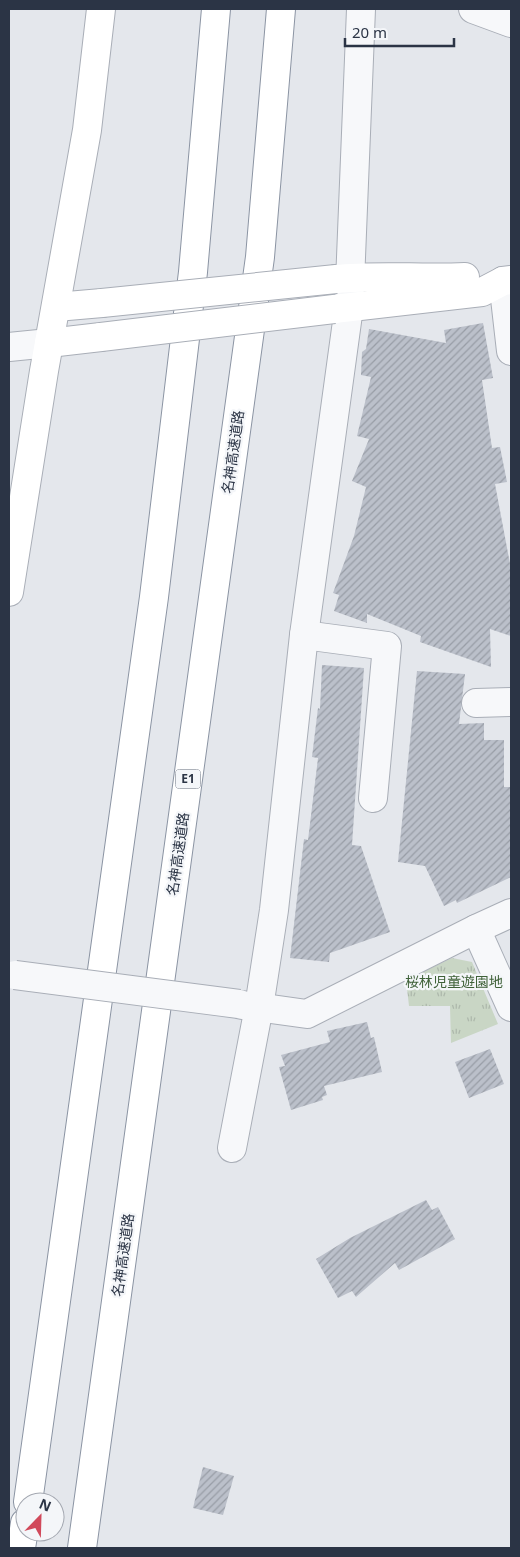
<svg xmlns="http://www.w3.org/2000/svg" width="520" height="1557" viewBox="0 0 520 1557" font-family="'Noto Sans','Noto Sans JP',sans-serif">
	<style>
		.grass { fill: url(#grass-tufts) }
		.building { fill: url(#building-hatch) }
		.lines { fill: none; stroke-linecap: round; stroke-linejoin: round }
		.street-casing { stroke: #a9aeb7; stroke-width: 30 }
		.secondary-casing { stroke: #a9aeb7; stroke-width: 30 }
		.highway-casing { stroke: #8b94a3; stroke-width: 30 }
		.street { stroke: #f7f8fa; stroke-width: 28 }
		.secondary { stroke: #fff; stroke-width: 28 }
		.highway { stroke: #fff; stroke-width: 28 }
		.street-bridge-casing { stroke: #a9aeb7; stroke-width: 30; stroke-linecap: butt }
		.secondary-bridge-casing { stroke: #a9aeb7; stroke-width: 30; stroke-linecap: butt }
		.street-bridge { stroke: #f7f8fa; stroke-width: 28 }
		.secondary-bridge { stroke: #fff; stroke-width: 28 }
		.labels { text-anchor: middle; stroke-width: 4.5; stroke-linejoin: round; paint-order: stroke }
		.shield { fill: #f4f6f9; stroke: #676e7b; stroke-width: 1 }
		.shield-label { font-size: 12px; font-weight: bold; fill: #2b3445 }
		.street-label { font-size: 14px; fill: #2b3445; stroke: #f4f6f9 }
		.park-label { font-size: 14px; fill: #3f6138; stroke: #f4f6f9 }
	</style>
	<defs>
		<pattern id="grass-tufts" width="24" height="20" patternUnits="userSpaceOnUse" patternTransform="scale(1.25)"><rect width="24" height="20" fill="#c9d6c5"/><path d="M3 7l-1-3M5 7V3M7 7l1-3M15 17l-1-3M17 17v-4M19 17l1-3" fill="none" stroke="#adb8ab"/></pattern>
		<pattern id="building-hatch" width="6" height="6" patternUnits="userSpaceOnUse" patternTransform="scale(1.25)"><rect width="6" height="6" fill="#bbc0ca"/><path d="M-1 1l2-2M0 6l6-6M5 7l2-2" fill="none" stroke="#989da6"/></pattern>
	</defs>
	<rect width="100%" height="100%" fill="#e4e7ec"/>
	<polygon class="grass" points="452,958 472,962 498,1024 451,1043 450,1006 409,1006 406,980"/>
	<g class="building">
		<polygon points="483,323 493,378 482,380 492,448 500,447 507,482 495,484 511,569 511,636 490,629 491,667 420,642 421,636 367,614 367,623 334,611 339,595 333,593 354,536 366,487 352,481 369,439 357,436 371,377 361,375 362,352 366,349 369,329 446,343 444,330"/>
		<polygon points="322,665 364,668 352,845 361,846 390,932 330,953 329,962 290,958 304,839 308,840 318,758 312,757 318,708 320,709"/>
		<polygon points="417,671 465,674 459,724 484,723 484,740 504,740 504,787 511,787 511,877 457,903 456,900 444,906 425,866 398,862"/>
		<polygon points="367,1022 371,1038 374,1037 382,1072 324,1086 327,1095 322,1097 323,1100 291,1110 279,1067 285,1066 281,1055 330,1042 327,1031"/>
		<polygon points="490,1049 504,1084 469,1098 455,1062"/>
		<polygon points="426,1200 432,1210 438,1207 455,1239 399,1270 395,1263 356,1297 352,1291 338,1298 316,1259 350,1238"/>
		<polygon points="203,1467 234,1476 223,1515 193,1508"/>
	</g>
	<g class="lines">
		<defs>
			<g id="street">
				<polyline points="473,9 511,23"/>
				<polyline points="503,281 511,351"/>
				<polyline points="9,347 49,343"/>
				<polyline points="304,635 387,646 373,798"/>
				<polyline points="476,703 511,702"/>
				<polyline points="476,929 511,1007"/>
				<polyline points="242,1005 307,1014 476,929 511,913"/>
				<polyline points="232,1148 259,1007 274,910 304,635 349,307 361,9"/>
			</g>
			<g id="secondary">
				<path d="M 336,279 C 378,275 422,279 465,277"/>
				<polyline points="56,307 102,303"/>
				<polyline points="334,309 482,292 503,281 511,280"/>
				<polyline points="49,343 101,337"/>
				<polyline points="9,592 44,371 87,130 101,9"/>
			</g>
			<g id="highway">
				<polyline points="28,1502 154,597 193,272 216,9"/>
				<polyline points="21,1548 25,1523"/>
				<polyline points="82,1548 260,257 281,9"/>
			</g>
		</defs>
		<use href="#street" class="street-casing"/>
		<use href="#secondary" class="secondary-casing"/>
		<use href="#highway" class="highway-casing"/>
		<use href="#street" class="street"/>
		<use href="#secondary" class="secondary"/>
		<use href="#highway" class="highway"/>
		<defs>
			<polyline id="street-bridge" points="15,975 239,1004"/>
			<g id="secondary-bridge">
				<polyline points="102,303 336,279"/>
				<polyline points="101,337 334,309"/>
			</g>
		</defs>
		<use href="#street-bridge" class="street-bridge-casing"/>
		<use href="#secondary-bridge" class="secondary-bridge-casing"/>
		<use href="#street-bridge" class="street-bridge"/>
		<use href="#secondary-bridge" class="secondary-bridge"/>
	</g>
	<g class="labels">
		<rect class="shield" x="175.5" y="769.5" width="25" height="19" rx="4"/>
		<g class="shield-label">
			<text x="188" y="783">E1</text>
		</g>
		<g class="street-label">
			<text transform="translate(233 452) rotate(-82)" y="5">名神高速道路</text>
			<text transform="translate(178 854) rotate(-82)" y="5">名神高速道路</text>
			<text transform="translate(123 1255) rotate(-82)" y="5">名神高速道路</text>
		</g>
		<g class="park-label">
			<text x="454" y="987">桜林児童遊園地</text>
		</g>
	</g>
	<rect width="520" height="1557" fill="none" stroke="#2b3445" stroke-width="20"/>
	<g transform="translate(40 1517) rotate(23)"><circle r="24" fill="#f4f6f9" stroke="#a4a8b1"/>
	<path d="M0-4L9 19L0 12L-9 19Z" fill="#d1495b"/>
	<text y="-8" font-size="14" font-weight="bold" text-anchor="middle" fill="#2b3445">N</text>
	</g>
	<path d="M345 38v8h109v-8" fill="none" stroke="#2b3445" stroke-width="2.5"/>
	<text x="352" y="38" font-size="15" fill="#2b3445" stroke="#f4f6f9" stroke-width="4" paint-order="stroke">20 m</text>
</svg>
